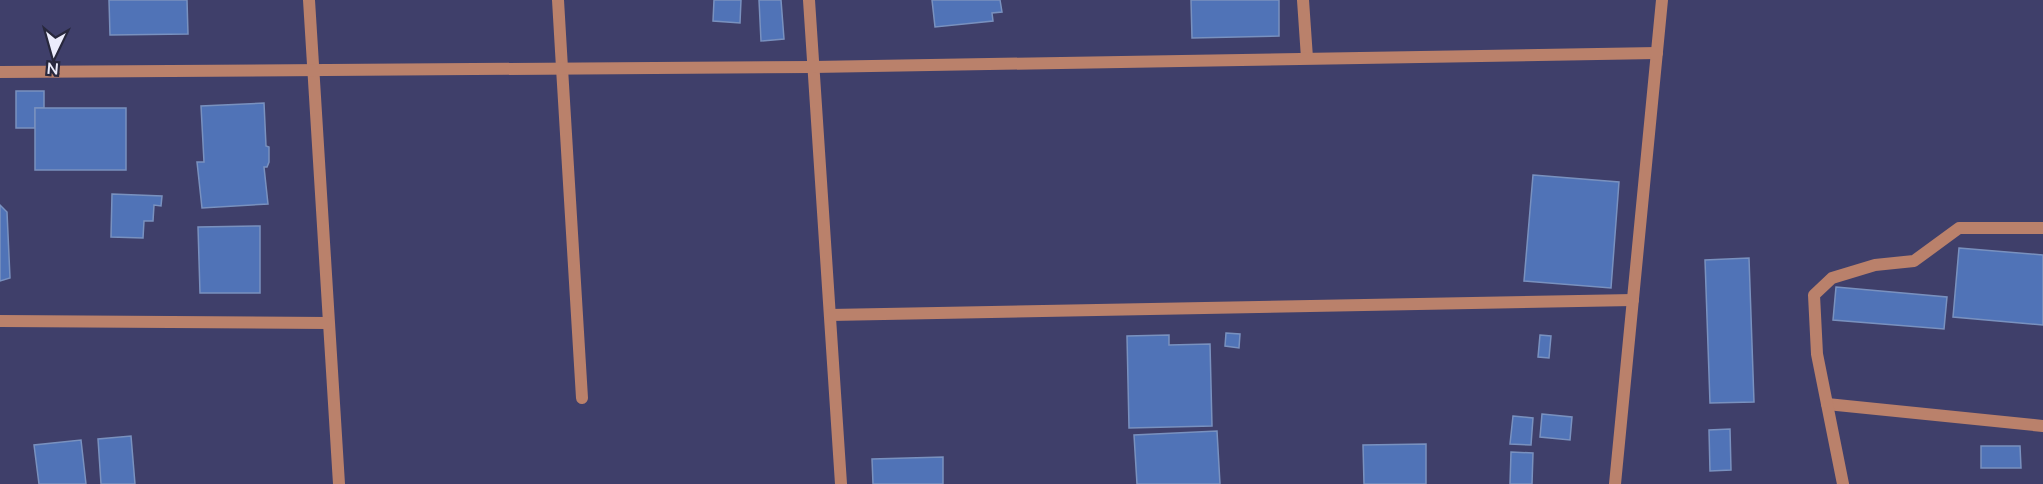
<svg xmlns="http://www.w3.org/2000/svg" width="2043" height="484" viewBox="0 0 2043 484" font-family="Mulish,sans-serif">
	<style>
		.building { fill: #5073b7; stroke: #7991bf; stroke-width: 1.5 }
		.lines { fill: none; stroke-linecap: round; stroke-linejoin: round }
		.service { stroke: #ba816b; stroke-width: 12 }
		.minor { stroke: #ba816b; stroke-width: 12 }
	</style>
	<rect width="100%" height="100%" fill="#3f3f6a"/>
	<g class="building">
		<polygon points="109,0 187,0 188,34 110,35"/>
		<polygon points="714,0 741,0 740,23 713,21"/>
		<polygon points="759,0 781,0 784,39 761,41"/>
		<polygon points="932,0 1000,0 1002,12 992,13 993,21 935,27"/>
		<polygon points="1191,0 1279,0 1279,36 1192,38"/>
		<polygon points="16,91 44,91 44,108 35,108 35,128 16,128"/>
		<polygon points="264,103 266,146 269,147 269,162 267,167 264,167 268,204 202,208 197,162 204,162 201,106"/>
		<rect x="35" y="108" width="91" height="62"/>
		<polygon points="1533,175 1619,182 1611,288 1524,281"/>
		<polygon points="112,194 162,196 161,206 154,205 153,221 144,221 143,238 111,237"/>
		<polygon points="0,205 7,212 10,278 0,281"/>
		<polygon points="260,226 260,293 200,293 198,227"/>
		<polygon points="1959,248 2043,255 2043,325 1953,317"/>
		<polygon points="1749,258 1754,402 1710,403 1705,260"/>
		<polygon points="1836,287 1947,297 1944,329 1833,320"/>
		<polygon points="1226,333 1240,334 1239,348 1225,346"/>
		<polygon points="1169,335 1169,345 1210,344 1212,426 1129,428 1127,336"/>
		<polygon points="1540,335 1551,336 1549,358 1538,357"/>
		<polygon points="1542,414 1572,417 1570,440 1540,437"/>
		<polygon points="1513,416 1533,418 1531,445 1510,444"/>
		<polygon points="1730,429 1731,470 1710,471 1709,430"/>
		<polygon points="1217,431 1220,484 1137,484 1134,435"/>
		<polygon points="131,436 135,484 101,484 98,439"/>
		<polygon points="81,440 86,484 39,484 34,445"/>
		<polygon points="1426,444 1426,484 1364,484 1363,445"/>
		<polygon points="1981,446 2020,446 2021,468 1981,468"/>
		<polygon points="1511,452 1533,453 1532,484 1510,484"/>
		<polygon points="943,457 943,484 873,484 872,459"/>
	</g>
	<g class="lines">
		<g class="service">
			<polyline points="562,68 582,398"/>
			<polyline points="1827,404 2043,426"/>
			<polyline points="1843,484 1817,354 1814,295 1832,278 1875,265 1914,261 1959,228 2043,228"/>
		</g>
		<g class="minor">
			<polyline points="309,0 339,484"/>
			<polyline points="558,0 562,68"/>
			<polyline points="809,0 841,484"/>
			<polyline points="1303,0 1307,58"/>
			<polyline points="0,72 813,67 1657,53"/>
			<polyline points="830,315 1633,300"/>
			<polyline points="0,321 328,323"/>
			<polyline points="1615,484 1662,0"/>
		</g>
	</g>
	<g transform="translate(54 54) rotate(185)" stroke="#28283d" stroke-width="4.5" paint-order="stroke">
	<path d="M0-4.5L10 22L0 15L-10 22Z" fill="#ebecfc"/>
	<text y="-9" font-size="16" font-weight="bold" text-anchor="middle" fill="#ebecfc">N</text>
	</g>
</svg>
